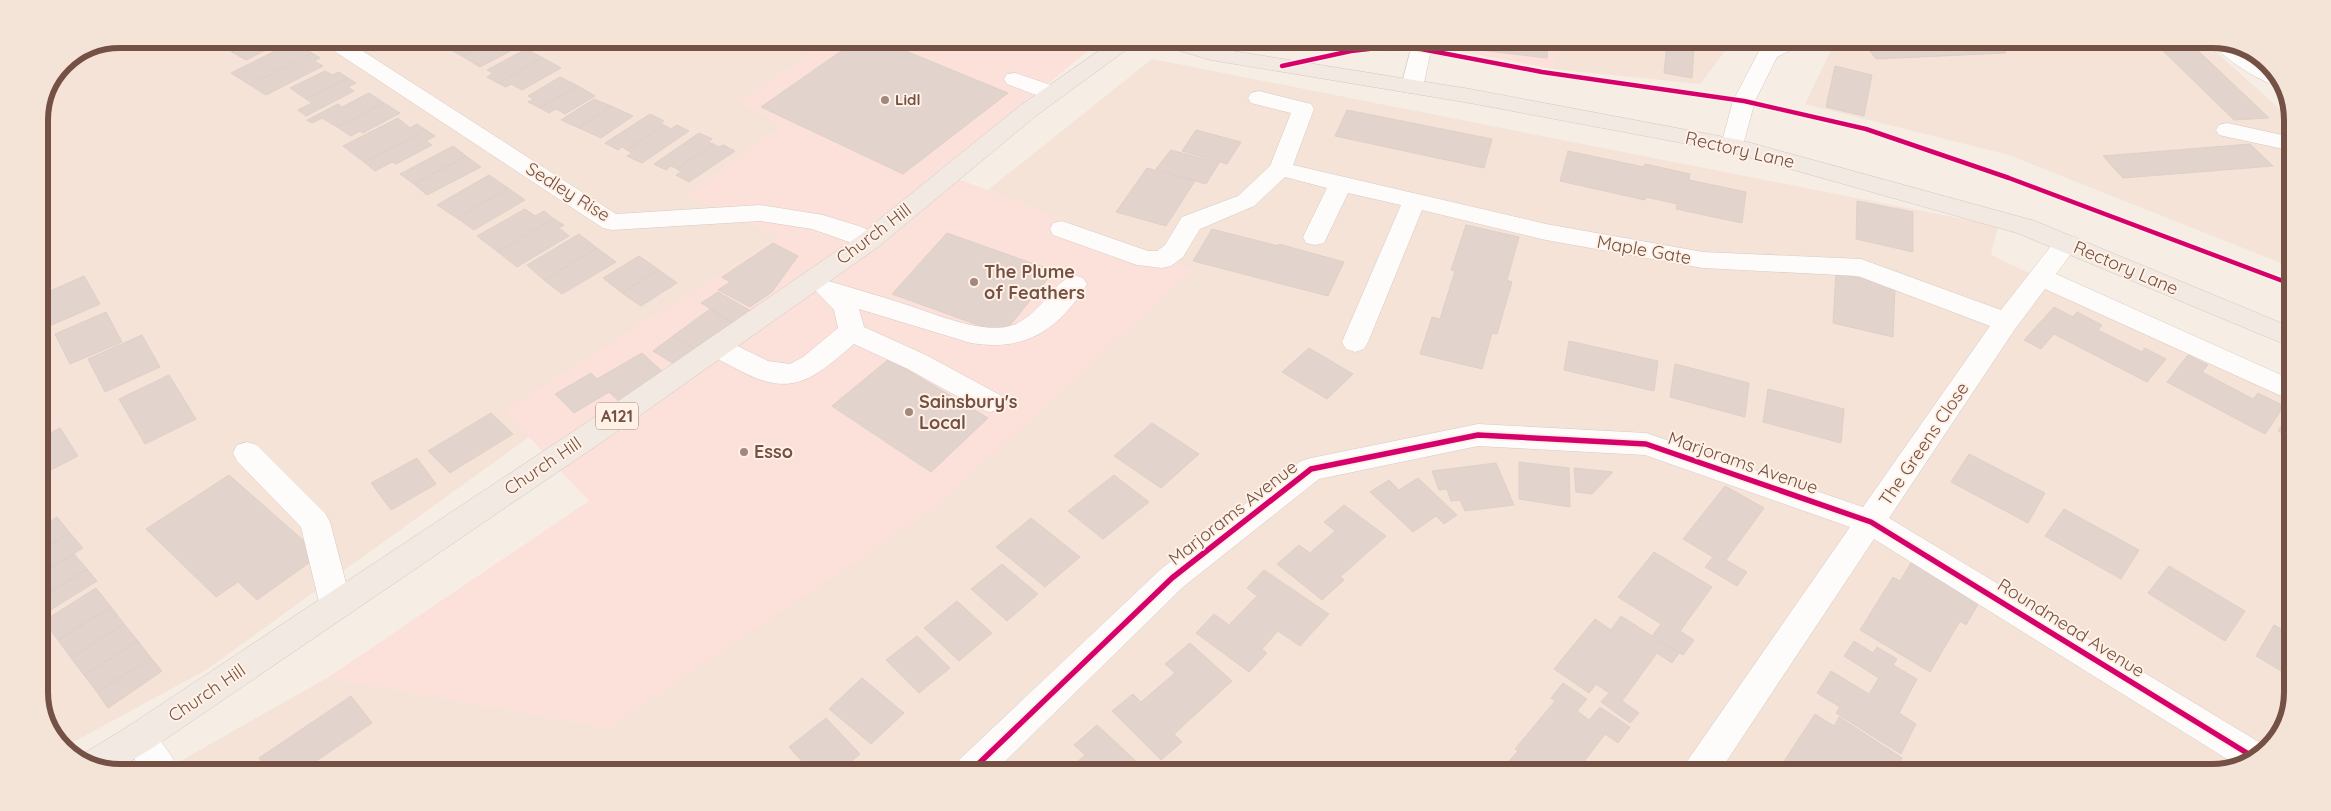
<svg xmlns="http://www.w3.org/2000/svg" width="2331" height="811" viewBox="0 0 2331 811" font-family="Quicksand,sans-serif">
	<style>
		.residential { fill: #f4e3d6 }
		.commercial { fill: #fbe1d9 }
		.building { fill: #e2d4cd; stroke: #dfcfc7 }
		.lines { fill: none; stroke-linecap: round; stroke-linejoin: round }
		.minor-casing { stroke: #d7cac3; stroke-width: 1 }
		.major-casing { stroke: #d5c8c2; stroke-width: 1 }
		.minor { fill: #fefcfb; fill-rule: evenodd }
		.major { fill: #f2eae2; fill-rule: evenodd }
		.cycleway-far1-casing { stroke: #fff1e5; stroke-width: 7 }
		.cycleway-casing { stroke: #fff1e5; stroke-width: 9 }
		.cycleway-far1 { stroke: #d6006c; stroke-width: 4.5 }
		.cycleway { stroke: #d6006c; stroke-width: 5.5 }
		.poi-dot { fill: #a2877d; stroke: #fff1e5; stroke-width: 2 }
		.labels { text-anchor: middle; stroke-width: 4; stroke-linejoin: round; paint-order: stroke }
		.far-poi-label { font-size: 15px; font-weight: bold; fill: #745045; stroke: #fff1e5; text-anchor: start }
		.shield { fill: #fff1e5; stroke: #9e8075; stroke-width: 1 }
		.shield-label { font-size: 16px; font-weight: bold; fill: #745045 }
		.street-label { font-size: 18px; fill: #745045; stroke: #fff1e5 }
		.poi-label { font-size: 18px; font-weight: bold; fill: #745045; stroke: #fff1e5; text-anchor: start }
		.rim { fill: none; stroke: #745045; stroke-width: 6 }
	</style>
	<rect width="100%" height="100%" fill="#f6ede5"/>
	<g class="residential">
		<polygon points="119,39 830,40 737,102 782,125 687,195 779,237 505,410 529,437 206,670 64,747 56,741 39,697 39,114 62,62"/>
		<polygon points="1558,42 1732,42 1700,84 1553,69"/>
		<polygon points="1835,42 2206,43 2292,120 2291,267 2009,155 1805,104"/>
		<polygon points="1152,59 1998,226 1991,255 2290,395 2288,717 2261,756 2212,772 168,768 327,678 610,728 1193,270 988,190"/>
	</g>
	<g class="commercial">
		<polygon points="830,40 1101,41 938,171 1194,270 935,508 610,728 327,678 589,501 504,410 779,237 687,195 782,125 737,102"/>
		<polygon points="1406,41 1558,42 1553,69"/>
	</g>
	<g class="building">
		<polygon points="225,39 258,39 232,52 218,43"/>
		<polygon points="258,39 276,39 282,42 246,60 232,52"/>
		<polygon points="460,39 495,39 462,56 446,47"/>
		<polygon points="495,39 501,40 516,48 480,67 462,56"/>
		<polygon points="790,40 826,40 811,50"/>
		<polygon points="857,40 879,40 1008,93 903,174 761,107"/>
		<polygon points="1446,41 1548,42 1547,58 1445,46"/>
		<polygon points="1863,42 1997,42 2006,53 1876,59"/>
		<polygon points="1667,43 1694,47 1692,78 1664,73"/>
		<polygon points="2155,43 2190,43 2269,118 2234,120"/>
		<polygon points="285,46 296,52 303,48 312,53 250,85 231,73"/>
		<polygon points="526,49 543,58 498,83 487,77 493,73 487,70"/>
		<polygon points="312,53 320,58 314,61 323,66 266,95 250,85"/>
		<polygon points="543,58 561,68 522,90 511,84 506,87 498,83"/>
		<polygon points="1835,66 1872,75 1864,116 1826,107"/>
		<polygon points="325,71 332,75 339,72 348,78 306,99 290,88"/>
		<polygon points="560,77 578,86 540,108 528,102 534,99 528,96"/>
		<polygon points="348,78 356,83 348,87 354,91 306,116 298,110 312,103 306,99"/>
		<polygon points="578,86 595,96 565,114 556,109 549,113 540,108"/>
		<polygon points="369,93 384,103 337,127 322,118 312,123 307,120 338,104 342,107"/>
		<polygon points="594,99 611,106 579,128 561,120"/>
		<polygon points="384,103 400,113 363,133 360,131 351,136 337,127"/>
		<polygon points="611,106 633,116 601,138 579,128"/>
		<polygon points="1347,110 1492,139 1484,168 1335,136"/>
		<polygon points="650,114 664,121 660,123 664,125 627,150 622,147 618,150 605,143"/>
		<polygon points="398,118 410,128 417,124 426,130 364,162 343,146"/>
		<polygon points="664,125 671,129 677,125 689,131 642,163 627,156 632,153 627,150"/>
		<polygon points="426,130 435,136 426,141 432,145 396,164 392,162 375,171 364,162"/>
		<polygon points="1196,130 1241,142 1227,164 1182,151"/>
		<polygon points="699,133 712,139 708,142 713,144 677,169 671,166 666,170 654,164"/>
		<polygon points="713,144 719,147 723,145 735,151 689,182 676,175 681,172 677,169"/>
		<polygon points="2250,144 2273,166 2123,178 2103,156"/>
		<polygon points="453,146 466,156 414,184 400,174"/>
		<polygon points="1171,150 1219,163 1206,184 1156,169"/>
		<polygon points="1568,151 1644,167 1645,164 1690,174 1689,180 1746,192 1742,223 1676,209 1677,204 1646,197 1645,200 1560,181"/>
		<polygon points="466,156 481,167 427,195 414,184"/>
		<polygon points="1147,168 1195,181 1166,226 1116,212"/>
		<polygon points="489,175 508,188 457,218 437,205"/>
		<polygon points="508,188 525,200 474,230 457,218"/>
		<polygon points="1857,201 1913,212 1913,252 1856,239"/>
		<polygon points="525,209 535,216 544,211 554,219 498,252 477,236"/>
		<polygon points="554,219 564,225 559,228 569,236 517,267 498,252"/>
		<polygon points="1466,225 1519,237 1507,280 1512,282 1497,334 1492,333 1482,369 1420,354 1432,317 1440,319 1455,271 1451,270"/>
		<polygon points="1212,229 1278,246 1279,244 1344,262 1328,296 1193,261"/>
		<polygon points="947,233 1054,271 1003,334 892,294"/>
		<polygon points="579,234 597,248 544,280 527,265"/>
		<polygon points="773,243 798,256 772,292 750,307 718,290 730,282 722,277"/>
		<polygon points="597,248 616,262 562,294 544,280"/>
		<polygon points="639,256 659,270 622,293 603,278"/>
		<polygon points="659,270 677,283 641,306 622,293"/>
		<polygon points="1836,273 1895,286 1893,337 1833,323"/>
		<polygon points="84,276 100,304 40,330 39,296"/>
		<polygon points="718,292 751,311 734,323 701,303"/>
		<polygon points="2054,307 2073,317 2077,312 2102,325 2098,330 2142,352 2145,348 2166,359 2147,382 2054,334 2041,349 2024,340"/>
		<polygon points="710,309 736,325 699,353 673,336"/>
		<polygon points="106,312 122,342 70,364 55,334"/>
		<polygon points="142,335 160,367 105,392 88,359"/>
		<polygon points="673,336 702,354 682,369 653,351"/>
		<polygon points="1569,341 1658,361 1654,391 1564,370"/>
		<polygon points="1309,348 1353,374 1327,399 1282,372"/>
		<polygon points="642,353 665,374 620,402 609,392 574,413 555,394 591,373 597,379"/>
		<polygon points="2188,355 2208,365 2202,372 2253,399 2258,393 2284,406 2265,434 2167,382"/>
		<polygon points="889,359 988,418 931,472 832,406"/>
		<polygon points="1675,364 1749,383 1745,417 1670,397"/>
		<polygon points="169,375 196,419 145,444 119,399"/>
		<polygon points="1768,389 1844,409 1841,443 1763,422"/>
		<polygon points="491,413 513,434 450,473 428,451"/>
		<polygon points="2290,413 2290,437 2278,431"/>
		<polygon points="1152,423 1199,454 1161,488 1114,456"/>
		<polygon points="60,428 78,456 39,476 39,439"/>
		<polygon points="1969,454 2045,493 2028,523 1951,482"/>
		<polygon points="417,458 436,484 391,510 371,483"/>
		<polygon points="1519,462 1569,468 1570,507 1519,499"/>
		<polygon points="1496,463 1514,505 1465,511 1460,500 1451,501 1447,489 1439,490 1432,471"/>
		<polygon points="1574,468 1613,472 1592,494 1576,492"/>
		<polygon points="229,475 320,555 257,600 238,582 216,597 146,529"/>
		<polygon points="1114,475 1149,502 1103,539 1068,511"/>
		<polygon points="1418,478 1457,515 1444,524 1436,516 1413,532 1370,492 1389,480 1399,490"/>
		<polygon points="1725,486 1764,508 1726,560 1747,572 1737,586 1705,567 1713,557 1683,539"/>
		<polygon points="1344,505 1386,536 1340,577 1344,580 1322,600 1277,564 1299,545 1310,553 1335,531 1324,522"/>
		<polygon points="2064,509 2139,550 2121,579 2045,536"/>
		<polygon points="57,517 70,533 39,551 39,528"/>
		<polygon points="1031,518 1080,557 1045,587 996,547"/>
		<polygon points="70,533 83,548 39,575 39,551"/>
		<polygon points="1654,552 1712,587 1680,631 1694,640 1683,655 1652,636 1661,624 1618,597"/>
		<polygon points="74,554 87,569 39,599 39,575"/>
		<polygon points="1912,561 1981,599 1966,625 1960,621 1930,672 1860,630 1893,577 1900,581"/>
		<polygon points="1002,564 1038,594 1007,621 971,589"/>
		<polygon points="2169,566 2245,611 2225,641 2148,593"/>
		<polygon points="87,569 97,581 44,614 39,607 39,599"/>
		<polygon points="1264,570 1329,614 1300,646 1278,631 1262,649 1267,653 1249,672 1196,633 1214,614 1229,625 1257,596 1247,588"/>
		<polygon points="96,588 111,607 58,640 44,621"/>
		<polygon points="957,601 992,633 959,661 924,628"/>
		<polygon points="111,607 124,624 71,658 58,640"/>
		<polygon points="1621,616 1679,653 1672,663 1657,653 1622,701 1639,713 1630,723 1601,702 1609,693 1596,684 1589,693 1554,669 1595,619 1611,630"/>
		<polygon points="124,624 138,641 84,675 71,658"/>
		<polygon points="2274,625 2289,633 2288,675 2256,656"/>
		<polygon points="917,636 950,668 919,693 886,660"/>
		<polygon points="138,641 151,658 97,692 84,675"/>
		<polygon points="1854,641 1873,653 1877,647 1897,659 1893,665 1917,679 1899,713 1916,724 1901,754 1836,713 1840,707 1817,693 1831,671 1869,694 1879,678 1844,656"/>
		<polygon points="1190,643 1232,681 1174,734 1182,742 1161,760 1112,711 1133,694 1141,702 1175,673 1165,664"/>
		<polygon points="151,658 162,671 108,708 97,692"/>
		<polygon points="862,678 904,713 871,744 829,709"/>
		<polygon points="1563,683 1587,699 1577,711 1589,720 1600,707 1630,727 1618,743 1605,734 1577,771 1544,771 1539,768 1537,771 1522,771 1509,761 1518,751 1515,749 1555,701 1551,698"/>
		<polygon points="351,696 372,723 306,768 267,768 259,758"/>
		<polygon points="1815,714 1834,726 1839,717 1902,758 1894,772 1783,771 1779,769"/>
		<polygon points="826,718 860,754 841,770 809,769 789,747"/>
		<polygon points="1097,725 1108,735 1140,765 1134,770 1068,770 1085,755 1074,745"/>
	</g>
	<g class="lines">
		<defs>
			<g id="minor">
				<polygon points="319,39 344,39 616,214 760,205 823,215 862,227 878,235 881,241 878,247 869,249 812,229 760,221 612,230 603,228 322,43"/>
				<polygon points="1413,41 1433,41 1423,87 1420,92 1412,93 1404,92 1401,87"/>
				<polygon points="1775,42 1802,42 1799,46 1777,57 1755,101 1743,145 1740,150 1732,152 1724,150 1721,145 1733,101 1758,53 1761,49"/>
				<path d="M 2212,43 L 2234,43 L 2275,70 L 2282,86 C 2266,87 2220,56 2212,43 Z"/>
				<polygon points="1015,73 1060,88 1063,93 1060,98 1052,100 1044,98 1007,84 1004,79 1007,74"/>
				<polygon points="1259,91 1311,104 1314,109 1293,165 1546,224 1703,252 1861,259 2001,310 2058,237 2067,235 2076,237 2079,243 2056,274 2290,379 2290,400 2045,289 2015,329 1889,518 2267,747 2261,756 2235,764 1874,539 1720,771 1683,771 1688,760 1850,527 1645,455 1478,446 1319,479 1183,587 996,770 955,770 960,759 1161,569 1301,461 1311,458 1478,424 1646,433 1863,507 1990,326 1858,276 1703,268 1546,240 1422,210 1368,342 1364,349 1355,352 1346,349 1342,342 1401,205 1348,193 1324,243 1315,245 1306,243 1303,237 1327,188 1285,177 1254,206 1200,229 1183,257 1171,266 1162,268 1137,265 1053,235 1050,229 1053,223 1062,221 1148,251 1157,251 1165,245 1182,217 1238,196 1270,166 1291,113 1251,103 1248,98 1251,93"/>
				<polygon points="2227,123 2292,137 2292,151 2219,135 2216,130 2219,125"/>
				<path d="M 1074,275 L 1083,278 L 1087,284 C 1059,330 1025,352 971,343 L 859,309 L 864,327 L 926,355 L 1000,395 L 1004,402 L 1000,409 L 990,412 L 980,409 L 908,369 L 854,344 C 812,380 791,399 737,369 C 726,363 712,358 706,347 L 710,340 L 719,337 L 768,361 L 790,364 L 803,357 L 838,328 L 834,310 L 815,290 L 819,284 L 828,281 C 852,288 877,295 901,303 C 931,312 983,336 1013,325 C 1039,316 1054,281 1074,275 Z"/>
				<polygon points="247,442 257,445 325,513 330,522 352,606 347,615 336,619 325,615 320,606 301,527 237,461 233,453 237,445"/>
				<polygon points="139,722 151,727 172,757 177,768 140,768 122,738 127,727"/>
			</g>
			<g id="major">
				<path d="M 1113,41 L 1136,41 L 1133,45 L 1037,115 L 878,247 L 615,433 L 151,749 C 122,766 109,779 78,757 L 127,727 L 595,417 L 860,235 L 1021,105 Z"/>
				<polygon points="1157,41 1189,41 1214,48 1470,89 1740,140 2035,221 2291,327 2291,347 2017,233 1730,152 1470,103 1211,60 1160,45"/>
			</g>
		</defs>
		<use href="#minor" class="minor-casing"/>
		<use href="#major" class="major-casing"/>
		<use href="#minor" class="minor"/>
		<use href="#major" class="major"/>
		<defs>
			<polyline id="cycleway-far1" points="1282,66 1351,51 1386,47 1421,49 1542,72 1744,101 1866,129 2009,178 2291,284"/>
			<polyline id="cycleway" points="972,770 1172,578 1311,469 1478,435 1646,444 1871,522 2255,758"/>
		</defs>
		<use href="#cycleway-far1" class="cycleway-far1-casing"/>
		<use href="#cycleway" class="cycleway-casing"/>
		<use href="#cycleway-far1" class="cycleway-far1"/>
		<use href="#cycleway" class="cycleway"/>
	</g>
	<g class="poi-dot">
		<circle cx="885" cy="100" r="5"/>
		<circle cx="974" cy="282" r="5"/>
		<circle cx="909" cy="412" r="5"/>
		<circle cx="744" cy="452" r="5"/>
	</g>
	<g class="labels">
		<g class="far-poi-label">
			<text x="895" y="105">Lidl</text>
		</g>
		<rect class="shield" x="596" y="402.5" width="42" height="27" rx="4"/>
		<g class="shield-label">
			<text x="617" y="422">A121</text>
		</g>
		<g class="street-label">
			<text transform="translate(1740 150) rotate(13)" y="6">Rectory Lane</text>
			<text transform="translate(568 192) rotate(32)" y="6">Sedley Rise</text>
			<text transform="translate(874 234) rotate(-37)" y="6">Church Hill</text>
			<text transform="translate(1644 250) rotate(10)" y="6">Maple Gate</text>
			<text transform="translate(2126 268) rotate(23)" y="6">Rectory Lane</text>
			<text transform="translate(1924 444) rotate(-56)" y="6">The Greens Close</text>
			<text transform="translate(1743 463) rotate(19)" y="6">Marjorams Avenue</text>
			<text transform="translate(543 466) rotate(-34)" y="6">Church Hill</text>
			<text transform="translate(1233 513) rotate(-38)" y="6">Marjorams Avenue</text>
			<text transform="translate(2071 628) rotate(32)" y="6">Roundmead Avenue</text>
			<text transform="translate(207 693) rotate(-34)" y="6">Church Hill</text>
		</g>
		<g class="poi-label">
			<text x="984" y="278">The Plume<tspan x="984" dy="21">of Feathers</tspan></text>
			<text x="919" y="408">Sainsbury's<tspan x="919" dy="21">Local</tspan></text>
			<text x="754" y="458">Esso</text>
		</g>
	</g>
	<path d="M0 0H2331V811H0ZM120 48H2212A72 72 0 0 1 2284 120V692A72 72 0 0 1 2212 764H120A72 72 0 0 1 48 692V120A72 72 0 0 1 120 48Z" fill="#f4e4d8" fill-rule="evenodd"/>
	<path class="rim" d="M120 48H2212A72 72 0 0 1 2284 120V692A72 72 0 0 1 2212 764H120A72 72 0 0 1 48 692V120A72 72 0 0 1 120 48Z"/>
</svg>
